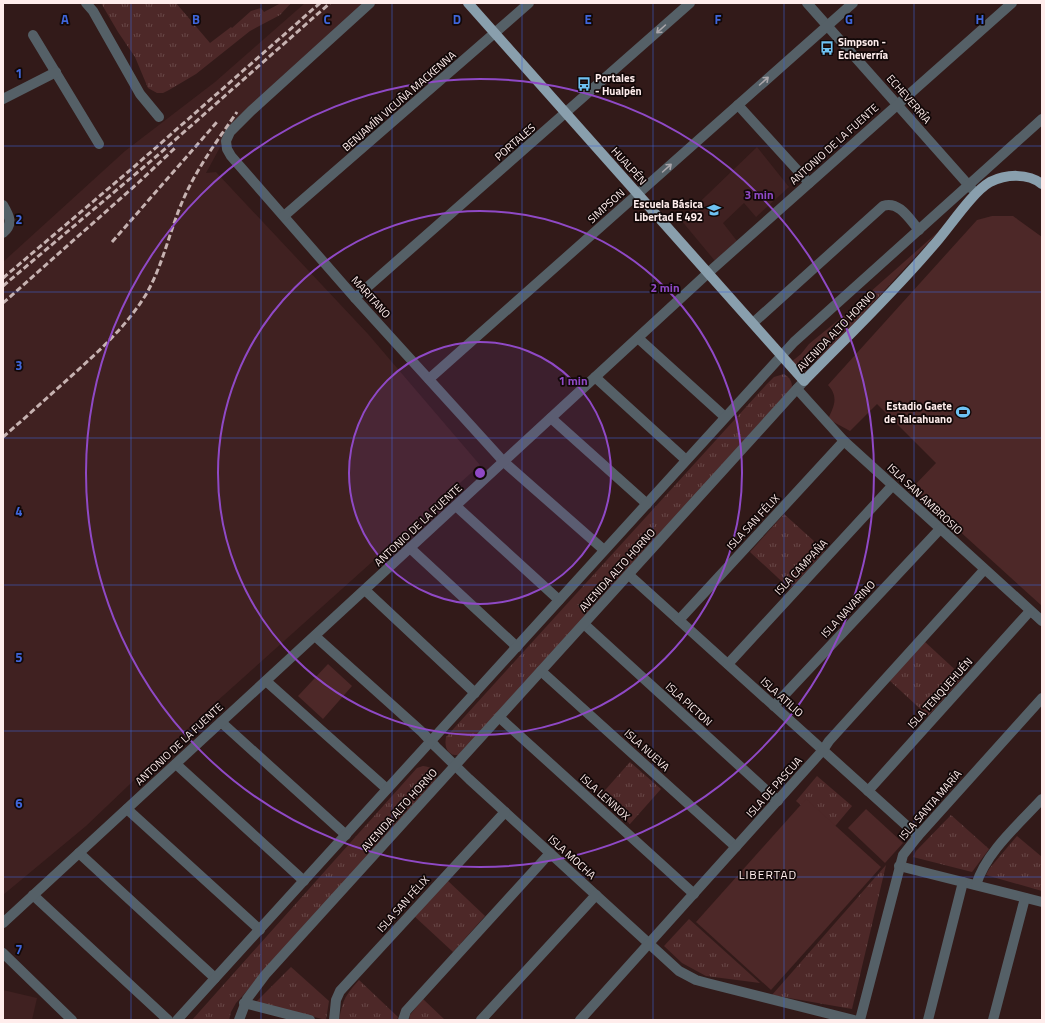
<svg xmlns="http://www.w3.org/2000/svg" width="1045" height="1023" viewBox="0 0 1045 1023" font-family="'Titillium Web',sans-serif">
	<style>
		.built { fill: #402121 }
		.grass { fill: url(#grass-tufts) }
		.pitch { fill: #4d2828 }
		.lines { fill: none; stroke-linecap: round; stroke-linejoin: round }
		.minor { stroke: #556067; stroke-width: 10 }
		.major { stroke: #899fad; stroke-width: 10 }
		.rail { stroke: #c6b2b1; stroke-width: 3; stroke-dasharray: 6 3; stroke-linecap: butt }
		.oneway { stroke: #aaa6aa }
		.grid { fill: none; stroke: #3f66db; stroke-width: 1; stroke-opacity: 0.55 }
		.ring { fill: none; stroke: #8f49c6; stroke-width: 2 }
		.labels { text-anchor: middle; stroke-width: 3.5; stroke-linejoin: round; paint-order: stroke }
		.poi-label { font-size: 11px; font-weight: bold; fill: #ffedec; stroke: #120808; text-anchor: start }
		.street-label { font-size: 11px; fill: #ffedec; stroke: #120808 }
		.neighbourhood-label { font-size: 12px; letter-spacing: 1px; fill: #ffedec; stroke: #120808 }
		.grid-label { font-size: 13px; text-anchor: middle; font-weight: bold; fill: #3f66db; stroke: #120808; stroke-width: 3.5; stroke-linejoin: round; paint-order: stroke }
		.centre { fill: #8f49c6; stroke: #120808; stroke-width: 2 }
		.ring-label { font-size: 12px; text-anchor: middle; font-weight: bold; fill: #8f49c6; stroke: #120808; stroke-width: 3.5; stroke-linejoin: round; paint-order: stroke }
	</style>
	<defs>
		<pattern id="grass-tufts" width="24" height="20" patternUnits="userSpaceOnUse"><rect width="24" height="20" fill="#4d2828"/><path d="M3 7l-1-3M5 7V3M7 7l1-3M15 17l-1-3M17 17v-4M19 17l1-3" fill="none" stroke="#684847"/></pattern>
	</defs>
	<rect width="100%" height="100%" fill="#321a19"/>
	<g class="built">
		<polygon points="305,3 367,3 224,140 206,173 216,172 368,334 480,465 215,703 86,826 3,895 3,262 125,151 215,82"/>
		<polygon points="757,147 789,187 756,217 744,203 723,223 737,241 715,261 681,220"/>
		<polygon points="3,990 37,998 32,1020 3,1020"/>
	</g>
	<g class="grass">
		<polygon points="101,3 176,3 210,43 231,27 232,28 251,11 261,8 264,12 281,3 291,3 280,15 250,31 196,74 169,90 163,93 157,93 148,88 135,57 118,32"/>
		<path d="M 939,231 L 825,355 C 814,362 803,369 790,363 L 801,354 L 809,344 L 842,317 Z"/>
		<path d="M 784,374 C 790,378 792,381 792,388 L 459,755 C 448,756 444,748 446,737 L 766,385 L 774,377 Z"/>
		<polygon points="784,514 825,551 790,589 750,552"/>
		<polygon points="924,641 963,677 928,716 889,680"/>
		<polygon points="630,762 661,789 630,824 599,797"/>
		<path d="M 423,766 C 433,767 437,771 436,781 L 236,1003 L 231,1012 L 229,1020 L 192,1020 L 417,768 Z"/>
		<polygon points="817,776 852,806 831,831 796,801"/>
		<polygon points="951,815 989,849 972,872 913,857 916,851"/>
		<polygon points="1017,836 1042,857 1042,891 986,875 989,869"/>
		<polygon points="886,865 852,1009 772,995"/>
		<polygon points="447,880 485,916 453,952 413,915"/>
		<polygon points="689,919 760,983 706,976 682,963 664,946"/>
		<polygon points="291,967 329,1001 326,1020 256,1002"/>
		<path d="M 359,980 L 398,1017 L 397,1020 L 339,1020 C 343,999 345,996 359,980 Z"/>
		<polygon points="423,999 445,1020 409,1020 410,1015"/>
	</g>
	<g class="pitch">
		<path d="M 992,216 L 1013,216 L 1042,237 L 1042,606 L 912,488 L 936,463 L 877,404 L 850,431 L 828,419 C 834,406 839,397 828,385 L 977,220 Z"/>
		<polygon points="328,664 352,686 323,719 298,696"/>
		<polygon points="806,799 881,867 771,990 696,922"/>
		<polygon points="866,809 903,843 885,863 848,828"/>
	</g>
	<g class="lines">
		<g class="minor">
			<polyline points="86,3 93,11 140,94 159,117"/>
			<polyline points="370,3 251,111 230,132 226,141 227,149 231,156 355,298 504,462 604,550"/>
			<polyline points="807,3 972,189"/>
			<polyline points="33,35 99,144"/>
			<polyline points="3,99 56,72"/>
			<polyline points="738,105 809,183"/>
			<path d="M 3,205 C 9,215 14,224 3,233"/>
			<polyline points="284,216 529,3"/>
			<polyline points="355,298 690,3"/>
			<path d="M 753,323 L 883,206 C 899,200 910,220 919,230"/>
			<polyline points="638,338 725,417"/>
			<polyline points="595,377 686,460"/>
			<polyline points="429,379 853,3"/>
			<polyline points="797,389 844,441 1042,621"/>
			<polyline points="551,418 647,504"/>
			<polyline points="456,506 559,600"/>
			<polyline points="410,548 517,647"/>
			<polyline points="629,575 918,836"/>
			<polyline points="365,590 475,693"/>
			<polyline points="679,620 844,441"/>
			<polyline points="584,624 778,801"/>
			<polyline points="315,636 422,732 436,747 469,779 679,971 696,980 707,983 854,1020"/>
			<polyline points="728,664 892,486"/>
			<polyline points="541,671 736,847"/>
			<polyline points="266,681 387,789"/>
			<polyline points="774,706 940,529"/>
			<polyline points="499,717 694,894"/>
			<polyline points="221,722 346,835"/>
			<polyline points="176,764 304,881"/>
			<polyline points="868,791 1030,611"/>
			<polyline points="127,809 260,930"/>
			<polyline points="79,853 215,978"/>
			<polyline points="899,866 1042,902"/>
			<path d="M 976,885 C 986,852 1019,824 1042,799"/>
			<polyline points="33,895 168,1020"/>
			<polyline points="3,923 708,273 1012,3"/>
			<polyline points="3,953 72,1020"/>
			<polyline points="244,1003 310,1020"/>
			<polyline points="177,1020 794,342 1042,119"/>
			<polyline points="239,1020 247,999 265,975 804,381"/>
			<polyline points="334,1020 336,1000 340,991 505,812"/>
			<polyline points="403,1020 406,1011 550,853"/>
			<polyline points="481,1020 596,895"/>
			<polyline points="580,1020 823,750 829,741 984,570"/>
			<polyline points="860,1020 903,855 918,836 1042,698"/>
			<polyline points="928,1020 963,882"/>
			<polyline points="993,1020 1025,898"/>
		</g>
		<path class="major" d="M 468,3 L 804,381 C 847,337 892,294 932,247 C 948,230 971,193 990,182 C 1006,174 1028,173 1042,184"/>
		<g class="rail">
			<polyline points="112,242 217,122"/>
			<polyline points="3,278 135,166 320,3"/>
			<polyline points="3,286 158,155 330,3"/>
			<polyline points="3,303 138,183 175,148"/>
			<path d="M 3,437 C 25,418 47,398 69,378 C 97,353 125,328 145,296 C 163,266 169,232 183,200 C 197,168 217,141 237,112"/>
		</g>
	</g>
	<defs><path id="oneway-shaft" d="M-6 0H5M1.5-3L5.5 0L1.5 3" fill="none" stroke-width="1.6" stroke-linecap="round" stroke-linejoin="round"/></defs>
	<g class="oneway">
		<use href="#oneway-shaft" transform="translate(661 29) rotate(138)"/>
		<use href="#oneway-shaft" transform="translate(764 81) rotate(-42)"/>
		<use href="#oneway-shaft" transform="translate(667 168) rotate(-42)"/>
	</g>
	<path class="grid" d="M 131,3 L 131,1020M 261,3 L 261,1020M 392,3 L 392,1020M 522,3 L 522,1020M 653,3 L 653,1020M 784,3 L 784,1020M 914,3 L 914,1020M 3,146 L 1042,146M 3,292 L 1042,292M 3,438 L 1042,438M 3,585 L 1042,585M 3,731 L 1042,731M 3,877 L 1042,877"/>
	<circle cx="480" cy="473" r="131" fill="#8f49c6" fill-opacity=".12"/>
	<g class="ring">
		<circle cx="480" cy="473" r="131"/>
		<circle cx="480" cy="473" r="262"/>
		<circle cx="480" cy="473" r="394"/>
	</g>
	<defs>
		<symbol id="bus-bare" viewBox="-9 -9 18 18"><path d="M-5-6H5V4H4V6H2V4H-2V6H-4V4H-5ZM-3.5-4V0h7V-4ZM-3.5 1.2v1.5H-2V1.2ZM2 1.2v1.5H3.5V1.2Z" fill="#6ec2f3" stroke="#120808" stroke-width="2.5" paint-order="stroke"/></symbol>
		<symbol id="school-bare" viewBox="-9 -9 18 18"><path d="M0-5L7-2L0 1L-7-2ZM-4 1L0 2.5L4 1V4Q0 6-4 4Z" fill="#6ec2f3" stroke="#120808" stroke-width="2.5" paint-order="stroke"/></symbol>
		<symbol id="stadium-bare" viewBox="-9 -9 18 18"><path d="M0-5a6.5 5 0 1 0 0 10a6.5 5 0 1 0 0-10ZM-3.5-1.8h7v3.6h-7Z" fill="#6ec2f3" stroke="#120808" stroke-width="2.5" paint-order="stroke"/></symbol>
	</defs>
	<g fill-rule="evenodd">
		<use href="#bus-bare" x="817" y="38" width="20" height="20"/>
		<use href="#bus-bare" x="574" y="74" width="20" height="20"/>
		<use href="#school-bare" x="704" y="200" width="20" height="20"/>
		<use href="#stadium-bare" x="953" y="402" width="20" height="20"/>
	</g>
	<g class="labels">
		<g class="poi-label">
			<text x="838" y="46">Simpson -<tspan x="838" dy="13">Echeverría</tspan></text>
			<text x="595" y="82">Portales<tspan x="595" dy="13">- Hualpén</tspan></text>
			<text x="703" y="208" text-anchor="end">Escuela Básica<tspan x="703" dy="13">Libertad E 492</tspan></text>
			<text x="952" y="410" text-anchor="end">Estadio Gaete<tspan x="952" dy="13">de Talcahuano</tspan></text>
		</g>
		<g class="street-label">
			<text transform="translate(909 99) rotate(49)" y="4">ECHEVERRÍA</text>
			<text transform="translate(399 101) rotate(-41)" y="4">BENJAMÍN VICUÑA MACKENNA</text>
			<text transform="translate(515 142) rotate(-41)" y="4">PORTALES</text>
			<text transform="translate(834 144) rotate(-42)" y="4">ANTONIO DE LA FUENTE</text>
			<text transform="translate(629 166) rotate(48)" y="4">HUALPÉN</text>
			<text transform="translate(606 206) rotate(-42)" y="4">SIMPSON</text>
			<text transform="translate(371 297) rotate(48)" y="4">MARITANO</text>
			<text transform="translate(836 331) rotate(-46)" y="4">AVENIDA ALTO HORNO</text>
			<text transform="translate(925 499) rotate(43)" y="4">ISLA SAN AMBROSIO</text>
			<text transform="translate(753 522) rotate(-47)" y="4">ISLA SAN FÉLIX</text>
			<text transform="translate(418 525) rotate(-43)" y="4">ANTONIO DE LA FUENTE</text>
			<text transform="translate(801 567) rotate(-47)" y="4">ISLA CAMPAÑA</text>
			<text transform="translate(617 570) rotate(-48)" y="4">AVENIDA ALTO HORNO</text>
			<text transform="translate(848 609) rotate(-47)" y="4">ISLA NAVARINO</text>
			<text transform="translate(940 693) rotate(-48)" y="4">ISLA TENQUEHUÉN</text>
			<text transform="translate(782 697) rotate(42)" y="4">ISLA ATILIO</text>
			<text transform="translate(689 704) rotate(42)" y="4">ISLA PICTON</text>
			<text transform="translate(179 744) rotate(-43)" y="4">ANTONIO DE LA FUENTE</text>
			<text transform="translate(647 750) rotate(42)" y="4">ISLA NUEVA</text>
			<text transform="translate(774 787) rotate(-48)" y="4">ISLA DE PASCUA</text>
			<text transform="translate(605 797) rotate(42)" y="4">ISLA LENNOX</text>
			<text transform="translate(930 805) rotate(-49)" y="4">ISLA SANTA MARÍA</text>
			<text transform="translate(399 810) rotate(-48)" y="4">AVENIDA ALTO HORNO</text>
			<text transform="translate(572 857) rotate(42)" y="4">ISLA MOCHA</text>
			<text transform="translate(403 904) rotate(-48)" y="4">ISLA SAN FÉLIX</text>
		</g>
		<g class="neighbourhood-label">
			<text x="768" y="879">LIBERTAD</text>
		</g>
	</g>
	<g class="grid-label">
		<text x="65" y="24">A</text>
		<text x="196" y="24">B</text>
		<text x="327" y="24">C</text>
		<text x="457" y="24">D</text>
		<text x="588" y="24">E</text>
		<text x="718" y="24">F</text>
		<text x="849" y="24">G</text>
		<text x="980" y="24">H</text>
		<text x="19" y="78">1</text>
		<text x="19" y="224">2</text>
		<text x="19" y="370">3</text>
		<text x="19" y="516">4</text>
		<text x="19" y="662">5</text>
		<text x="19" y="808">6</text>
		<text x="19" y="954">7</text>
	</g>
	<circle cx="480" cy="473" r="6" class="centre"/>
	<g class="ring-label">
		<text x="759" y="199">3 min</text>
		<text x="665" y="292">2 min</text>
		<text x="573" y="385">1 min</text>
	</g>
	<rect width="1045" height="1023" fill="none" stroke="#ffedec" stroke-width="8"/>
</svg>
